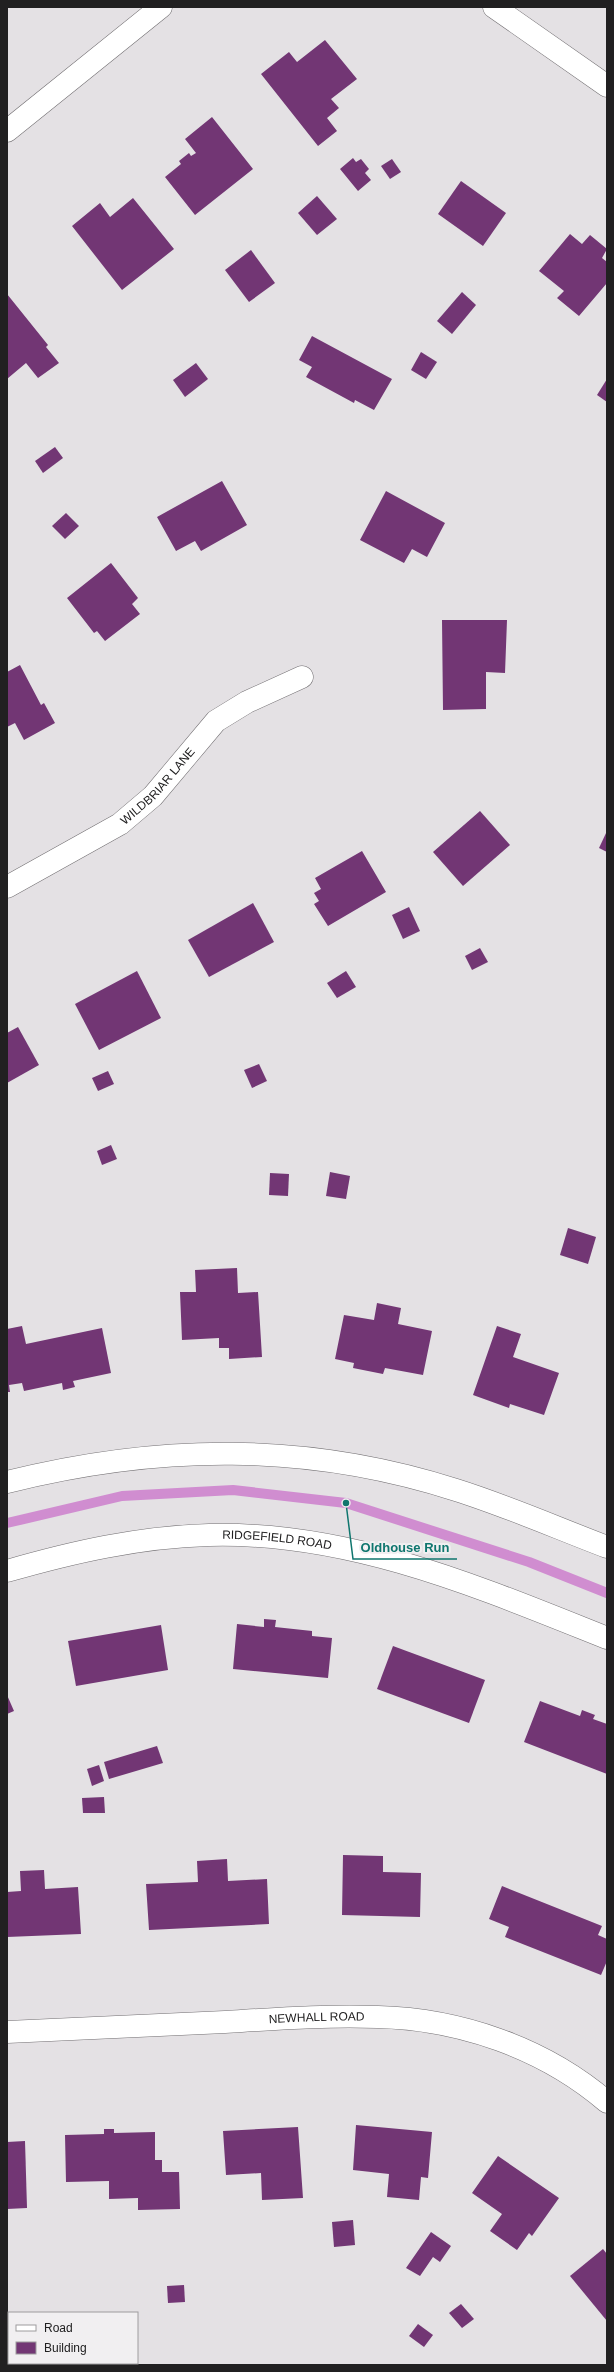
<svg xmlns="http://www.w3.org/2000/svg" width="614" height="2372" viewBox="0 0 614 2372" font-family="Arial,sans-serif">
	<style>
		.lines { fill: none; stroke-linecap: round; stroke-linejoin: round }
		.stream { stroke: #d08dd0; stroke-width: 10 }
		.building { fill: #723674 }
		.street-casing { stroke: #726f72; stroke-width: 23 }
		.secondary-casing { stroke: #726f72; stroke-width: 23 }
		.street { stroke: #fff; stroke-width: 22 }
		.secondary { stroke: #fff; stroke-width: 22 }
		.labels { text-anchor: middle; stroke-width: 4; stroke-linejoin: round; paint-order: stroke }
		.street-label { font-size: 12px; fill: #212021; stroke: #f1eff1 }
		.leader { fill: none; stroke: #0f766e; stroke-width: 1.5 }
		.callout-dot { fill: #0f766e; stroke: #f1eff1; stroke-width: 1.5 }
		.callout-label { font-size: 13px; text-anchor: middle; font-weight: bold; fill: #0f766e; stroke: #f1eff1; stroke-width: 4; stroke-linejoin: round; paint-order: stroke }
	</style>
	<rect width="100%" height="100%" fill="#e4e1e4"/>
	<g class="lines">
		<polyline class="stream" points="7,1523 122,1496 233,1490 346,1503 529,1562 607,1593"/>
	</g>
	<g class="building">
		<polygon points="325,40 357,79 331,99 339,108 327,118 337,131 318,146 261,74 289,52 297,62"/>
		<polygon points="212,117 253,169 195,215 165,177 181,164 179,161 189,153 191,156 196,153 185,139"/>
		<polygon points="353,158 356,162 361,159 369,169 365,173 371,180 358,191 340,169"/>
		<polygon points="392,159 401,172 390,179 381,166"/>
		<polygon points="461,181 506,213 483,246 438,214"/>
		<polygon points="317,196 337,219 317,235 298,213"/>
		<polygon points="133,198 174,249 122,290 72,226 100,203 110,217"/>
		<polygon points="570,234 582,244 590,235 607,249 602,258 607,262 607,283 579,316 557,298 564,291 539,271"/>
		<polygon points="251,250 275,283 249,302 225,270"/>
		<polygon points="462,292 476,305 452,334 437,321"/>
		<polygon points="7,294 48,345 46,347 59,363 38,378 26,363 7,379"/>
		<polygon points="312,336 392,379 374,410 355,400 354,403 306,377 312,367 299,360"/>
		<polygon points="421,352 437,362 426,379 411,370"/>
		<polygon points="196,363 208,379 185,397 173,380"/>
		<polygon points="607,379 607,402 597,395"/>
		<polygon points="55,447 63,458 43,473 35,461"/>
		<polygon points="222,481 247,525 201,551 195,541 176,551 157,517"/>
		<polygon points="386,491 445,523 427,557 412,549 404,563 360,540"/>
		<polygon points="66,513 79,526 65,539 52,526"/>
		<polygon points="111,563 138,598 132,604 140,614 105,641 97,631 94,633 67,598"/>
		<polygon points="442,620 507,620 505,673 486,672 486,709 443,710"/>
		<polygon points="20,665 41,705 44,703 55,723 24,740 15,723 7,727 7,672"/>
		<polygon points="480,811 510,845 463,886 433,852"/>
		<polygon points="607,831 607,852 599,848"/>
		<polygon points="362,851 386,892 328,926 314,904 319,901 314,893 321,889 315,878"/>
		<polygon points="253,903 274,942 209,977 188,940"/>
		<polygon points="409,907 420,931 403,939 392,915"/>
		<polygon points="480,948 488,962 472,970 465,956"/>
		<polygon points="137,971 161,1018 99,1050 75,1004"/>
		<polygon points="346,971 356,987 337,998 327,983"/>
		<polygon points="18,1027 39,1065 7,1083 7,1033"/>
		<polygon points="259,1064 267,1081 252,1088 244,1070"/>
		<polygon points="108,1071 114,1084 98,1091 92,1078"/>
		<polygon points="111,1145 117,1159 102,1165 97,1151"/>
		<polygon points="330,1172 350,1176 346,1199 326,1196"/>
		<polygon points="270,1173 289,1174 288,1196 269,1195"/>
		<polygon points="568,1228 596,1237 588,1264 560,1255"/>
		<polygon points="237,1268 238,1293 258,1292 262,1357 229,1359 229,1348 219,1348 219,1338 182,1340 180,1292 196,1292 195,1270"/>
		<polygon points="377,1303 401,1308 398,1324 432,1331 423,1375 385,1368 383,1374 353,1368 354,1363 335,1359 344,1315 374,1320"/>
		<polygon points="22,1326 26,1344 102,1328 111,1373 73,1381 75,1387 63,1390 62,1383 24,1391 22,1383 9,1385 10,1392 7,1392 7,1329"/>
		<polygon points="497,1326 521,1334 513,1357 559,1373 544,1415 510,1404 509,1408 473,1395"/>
		<polygon points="264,1619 276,1620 275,1627 312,1631 312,1636 332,1638 328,1678 233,1669 237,1624 264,1627"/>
		<polygon points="161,1625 168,1670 76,1686 68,1641"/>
		<polygon points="393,1646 485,1680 469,1723 377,1689"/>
		<polygon points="7,1695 14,1711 7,1714"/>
		<polygon points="540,1701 580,1716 582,1710 595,1715 593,1719 607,1724 607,1774 524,1742"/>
		<polygon points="157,1746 163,1763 109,1779 104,1762"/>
		<polygon points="99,1765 104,1781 92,1786 87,1769"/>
		<polygon points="104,1797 105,1813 83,1813 82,1798"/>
		<polygon points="343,1855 383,1856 383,1872 421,1873 420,1917 342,1915"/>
		<polygon points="227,1859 228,1881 267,1879 269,1924 149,1930 146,1884 198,1882 197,1861"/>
		<polygon points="44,1870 45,1889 78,1887 81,1934 7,1937 7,1892 21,1891 20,1871"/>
		<polygon points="502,1886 602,1926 598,1935 607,1939 607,1961 601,1975 505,1937 509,1927 489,1919"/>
		<polygon points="356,2125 432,2132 428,2178 421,2177 419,2200 387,2197 389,2174 353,2170"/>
		<polygon points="298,2127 303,2198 262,2200 261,2173 226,2175 223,2131"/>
		<polygon points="104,2129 114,2129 114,2133 155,2132 155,2160 162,2160 162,2172 179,2172 180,2209 138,2210 138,2198 109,2199 109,2181 66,2182 65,2135 104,2134"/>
		<polygon points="25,2141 27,2208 7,2209 7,2142"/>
		<polygon points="498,2156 559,2198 532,2236 529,2233 517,2250 490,2231 502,2214 472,2193"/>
		<polygon points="353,2220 355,2245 334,2247 332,2222"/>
		<polygon points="431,2232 451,2246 440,2262 433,2257 420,2276 406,2268"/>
		<polygon points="603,2249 607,2254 607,2321 570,2276"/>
		<polygon points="184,2285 185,2302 168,2303 167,2286"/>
		<polygon points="461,2304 474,2319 462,2328 449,2313"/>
		<rect x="7" y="2312" width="2" height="38"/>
		<polygon points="418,2324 433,2335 424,2347 409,2336"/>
	</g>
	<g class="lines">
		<defs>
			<g id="street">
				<polyline points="7,131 161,7"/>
				<path id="s1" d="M 7,887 L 120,824 L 153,796 L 216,721 L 247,702 L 302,677"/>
				<path d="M 7,1482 C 159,1444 306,1442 456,1490 C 507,1506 557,1528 607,1547"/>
				<path id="s2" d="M 7,1571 C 73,1552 139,1537 209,1535 C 349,1531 479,1587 607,1638"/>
				<path id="s3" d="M 7,2032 C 80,2029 152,2025 225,2022 C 275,2019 327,2015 378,2017 C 460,2019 544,2048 607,2102"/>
			</g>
			<polyline id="secondary" points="494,7 607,86"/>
		</defs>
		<use href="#street" class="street-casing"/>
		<use href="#secondary" class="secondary-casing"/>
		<use href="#street" class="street"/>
		<use href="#secondary" class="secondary"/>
	</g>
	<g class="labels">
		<g class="street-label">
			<text dy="4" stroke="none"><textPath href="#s1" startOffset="183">WILDBRIAR LANE</textPath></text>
			<text dy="4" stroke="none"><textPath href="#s2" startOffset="274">RIDGEFIELD ROAD</textPath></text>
			<text dy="4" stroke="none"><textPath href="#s3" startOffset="310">NEWHALL ROAD</textPath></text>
		</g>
	</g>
	<path class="leader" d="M346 1503L353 1559H457"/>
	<circle class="callout-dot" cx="346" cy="1503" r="4"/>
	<g class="callout-label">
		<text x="405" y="1552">Oldhouse Run</text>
	</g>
	<rect width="614" height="2372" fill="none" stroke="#212021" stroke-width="16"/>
	<rect x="8" y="2312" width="130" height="52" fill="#f1eff1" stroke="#9e9c9e"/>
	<rect x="16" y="2325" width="20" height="6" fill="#ffffff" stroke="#9e9c9e"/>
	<text x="44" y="2332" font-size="12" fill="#212021">Road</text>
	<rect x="16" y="2342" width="20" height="12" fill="#723674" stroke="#9e9c9e"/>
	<text x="44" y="2352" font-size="12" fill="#212021">Building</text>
</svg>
